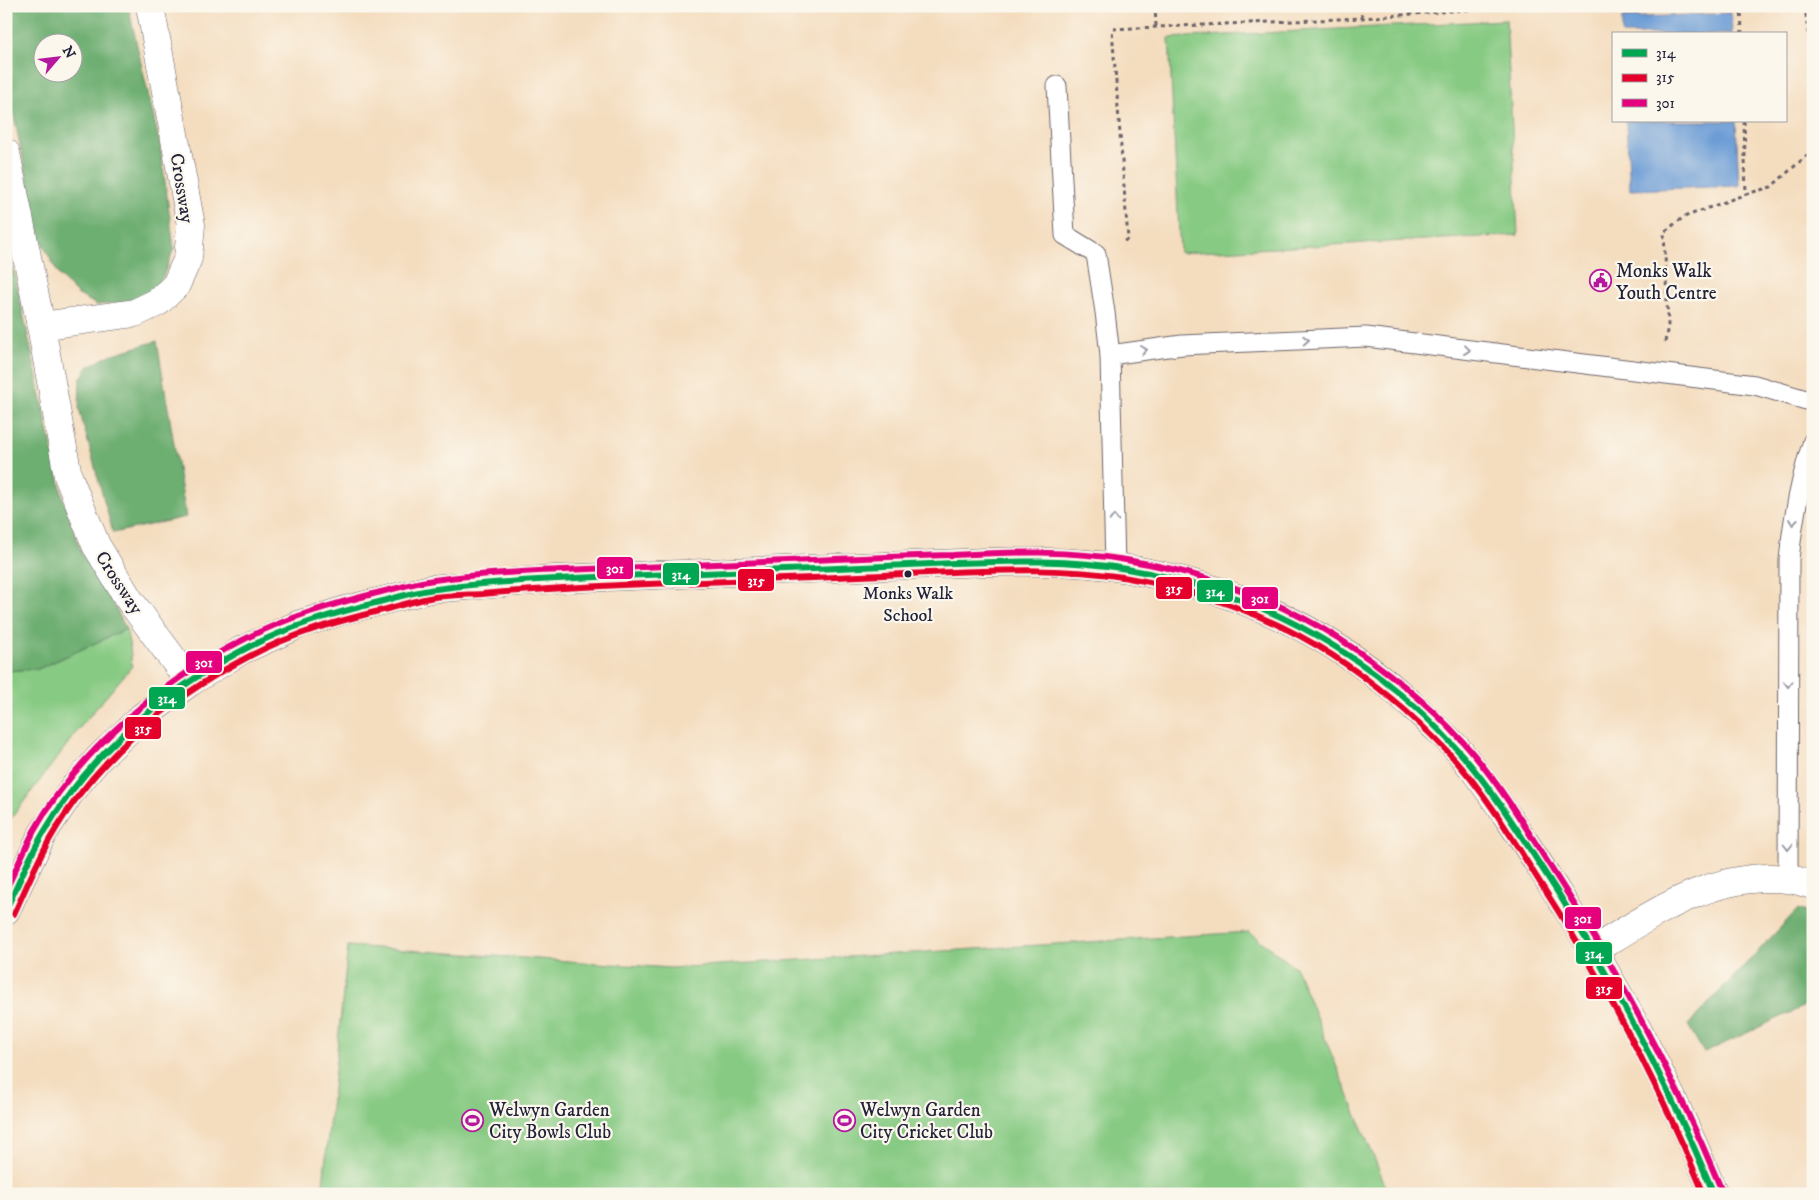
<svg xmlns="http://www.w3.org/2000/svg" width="1819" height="1200" viewBox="0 0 1819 1200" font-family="'IM FELL DW Pica',serif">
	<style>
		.green { fill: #87ca83; stroke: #54765f }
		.forest { fill: #6dae71; stroke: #486856; fill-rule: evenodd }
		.water { fill: #6c9cd6; stroke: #475f88 }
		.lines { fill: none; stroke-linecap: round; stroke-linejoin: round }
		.lane-casing { stroke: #6c6369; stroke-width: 21 }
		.street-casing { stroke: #6c6369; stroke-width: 29 }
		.secondary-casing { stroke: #6c6369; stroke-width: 29 }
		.path { stroke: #6c6369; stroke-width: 3; stroke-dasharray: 4 4; stroke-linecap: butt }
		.lane { stroke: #fff; stroke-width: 19 }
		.street { stroke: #fff; stroke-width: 28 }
		.secondary { stroke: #fff; stroke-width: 28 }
		.bus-1-casing { stroke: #fbf7ec; stroke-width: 10 }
		.bus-2-casing { stroke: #fbf7ec; stroke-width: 10 }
		.bus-3-casing { stroke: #fbf7ec; stroke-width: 10 }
		.bus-1 { stroke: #00a651; stroke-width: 6 }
		.bus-2 { stroke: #e4002b; stroke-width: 6 }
		.bus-3 { stroke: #e5007d; stroke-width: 6 }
		.oneway { stroke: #9c9ca7 }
		.bus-dot { fill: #22223b; stroke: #fbf7ec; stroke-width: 2 }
		.labels { text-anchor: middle; stroke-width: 4.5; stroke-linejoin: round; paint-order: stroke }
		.bus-label { font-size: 18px; fill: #22223b; stroke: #fbf7ec }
		.street-label { font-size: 19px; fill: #22223b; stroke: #fbf7ec }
		.poi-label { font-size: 19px; fill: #22223b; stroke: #fbf7ec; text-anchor: start }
		.line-badge { stroke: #fbf7ec; stroke-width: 2 }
		.badge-label { font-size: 14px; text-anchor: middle; font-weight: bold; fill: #fff }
	</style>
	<rect width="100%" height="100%" fill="#fbf7ec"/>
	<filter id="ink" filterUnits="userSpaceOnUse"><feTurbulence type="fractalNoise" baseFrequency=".02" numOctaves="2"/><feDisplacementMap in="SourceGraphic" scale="10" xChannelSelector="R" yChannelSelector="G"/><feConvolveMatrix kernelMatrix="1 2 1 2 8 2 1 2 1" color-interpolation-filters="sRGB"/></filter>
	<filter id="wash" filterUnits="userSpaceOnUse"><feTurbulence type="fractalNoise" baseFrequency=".0096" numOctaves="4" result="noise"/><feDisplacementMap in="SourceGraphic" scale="20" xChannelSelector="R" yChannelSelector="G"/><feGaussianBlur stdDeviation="1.12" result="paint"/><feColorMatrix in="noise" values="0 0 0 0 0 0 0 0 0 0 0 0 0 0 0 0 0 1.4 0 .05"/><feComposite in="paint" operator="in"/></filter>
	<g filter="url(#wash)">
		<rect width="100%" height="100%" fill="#f4ddbf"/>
		<g class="green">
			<polygon points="1506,20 1518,235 1180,253 1169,38"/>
			<polygon points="126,629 130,647 132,666 82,725 6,825 6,671 38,669"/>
			<polygon points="1249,932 1296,968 1389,1194 322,1194 348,946 670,968"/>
		</g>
		<g class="forest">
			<path d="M 6,6 L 128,6 L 160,145 L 174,248 L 163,277 L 148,294 L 128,302 L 97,305 L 77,294 L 59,275 L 40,239 L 6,79 ZM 42,42 L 72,42 L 72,72 L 42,72 Z"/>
			<polygon points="6,234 63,498 81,552 117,610 126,629 38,669 6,671"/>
			<polygon points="157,341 186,517 113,533 79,409 80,380 88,367 110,355"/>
			<polygon points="1798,909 1813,915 1813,1002 1704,1053 1688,1025"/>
		</g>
		<g class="water">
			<polygon points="1731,13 1732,34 1622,34 1622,18"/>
			<polygon points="1626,121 1736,121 1739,186 1630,190"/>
		</g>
	</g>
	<g filter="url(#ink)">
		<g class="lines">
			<defs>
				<g id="lane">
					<polyline points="1057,86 1065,235 1096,254 1105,312 1110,355"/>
					<polyline points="1115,567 1110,355 1182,345 1366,337 1755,385 1813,402"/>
					<path d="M 1788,879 L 1789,560 C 1793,519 1800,480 1813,441"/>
				</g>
				<g id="street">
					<polyline points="6,153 41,326 68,476 96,545 128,598 190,682"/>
					<polyline points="41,326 135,313 158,302 176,285 188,258 191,225 150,6"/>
					<path d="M 1594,950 C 1653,914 1713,871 1787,879 C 1795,879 1804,883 1813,885"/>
				</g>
				<path id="secondary" d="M 6,910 L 43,833 L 72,790 L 99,758 L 142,717 L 190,682 L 242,650 L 300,624 L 345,610 L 430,589 L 491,584 L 555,579 L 988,562 C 1040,561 1093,561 1144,572 C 1252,593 1348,642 1427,719 C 1438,730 1450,740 1460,752 C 1496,797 1527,845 1558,894 C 1619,989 1672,1089 1714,1194"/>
			</defs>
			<use href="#lane" class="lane-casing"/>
			<use href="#street" class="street-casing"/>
			<use href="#secondary" class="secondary-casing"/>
			<g class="path">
				<polyline points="1155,6 1156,26"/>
				<polyline points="1361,6 1362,18"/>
				<polyline points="1741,6 1742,34"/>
				<polyline points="1805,6 1813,75"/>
				<polyline points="1744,121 1746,194 1771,187 1813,150"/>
				<polyline points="1124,241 1128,239 1112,29 1362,18 1516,6"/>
				<polyline points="1665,342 1668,325 1664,232 1684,217 1746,194"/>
			</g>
			<use href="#lane" class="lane"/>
			<use href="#street" class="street"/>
			<use href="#secondary" class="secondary"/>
			<defs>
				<path id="bus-1" d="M 6,909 C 19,884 29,856 44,832 C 90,754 162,693 241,651 C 286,627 334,613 383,601 C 401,596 418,591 436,589 C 497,581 558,579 619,576 C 684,574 749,571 814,569 C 861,567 908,565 955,563 C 1012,561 1070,559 1127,569 C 1198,581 1268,606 1329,643 C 1375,671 1418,706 1454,746 C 1494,789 1528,847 1560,896 C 1619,992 1671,1090 1714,1194"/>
				<path id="bus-2" d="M 14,914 C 26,888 37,861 51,837 C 95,760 168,699 246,658 C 290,634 338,621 387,609 C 401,605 415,601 429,598 C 446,595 464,595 482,594 C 528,590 574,587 621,585 C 685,583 749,580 813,578 C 860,576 906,574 952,572 C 1009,570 1067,568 1123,577 C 1196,589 1270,615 1332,655 C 1374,682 1413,715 1447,751 C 1481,787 1508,831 1534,873 C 1600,975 1658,1081 1704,1194"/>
				<path id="bus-3" d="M 6,889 C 16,870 24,850 34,831 C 78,752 160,683 239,642 C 284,618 332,604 381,592 C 399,588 416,582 434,580 C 495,572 557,570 618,568 C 683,565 748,563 813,560 C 859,558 906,556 953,555 C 1011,552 1069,550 1126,560 C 1201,572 1274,598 1338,638 C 1383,667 1427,702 1463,742 C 1496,779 1523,823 1550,866 C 1617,969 1675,1077 1722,1191"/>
			</defs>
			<use href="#bus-1" class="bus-1-casing"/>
			<use href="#bus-2" class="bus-2-casing"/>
			<use href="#bus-3" class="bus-3-casing"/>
			<use href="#bus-1" class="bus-1"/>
			<use href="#bus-2" class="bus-2"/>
			<use href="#bus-3" class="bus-3"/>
		</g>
		<defs><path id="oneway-chevron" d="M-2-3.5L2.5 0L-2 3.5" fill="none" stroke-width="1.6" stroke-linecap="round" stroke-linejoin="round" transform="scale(1.25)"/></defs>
		<g class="oneway">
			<use href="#oneway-chevron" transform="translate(1306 340) rotate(-3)"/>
			<use href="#oneway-chevron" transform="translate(1144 350) rotate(-8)"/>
			<use href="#oneway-chevron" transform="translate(1467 350) rotate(7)"/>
			<use href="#oneway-chevron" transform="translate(1114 518) rotate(-91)"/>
			<use href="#oneway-chevron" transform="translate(1793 522) rotate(97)"/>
			<use href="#oneway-chevron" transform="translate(1788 684) rotate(90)"/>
			<use href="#oneway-chevron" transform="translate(1788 847) rotate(90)"/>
		</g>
	</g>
	<defs>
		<symbol id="civic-ring" viewBox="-11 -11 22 22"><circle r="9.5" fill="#fbf7ec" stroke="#b5179e" stroke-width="1.5"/><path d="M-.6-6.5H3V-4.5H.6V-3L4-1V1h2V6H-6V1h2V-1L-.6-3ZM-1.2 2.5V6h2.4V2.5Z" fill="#b5179e"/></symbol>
		<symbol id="stadium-ring" viewBox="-11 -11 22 22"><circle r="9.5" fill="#fbf7ec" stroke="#b5179e" stroke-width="1.5"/><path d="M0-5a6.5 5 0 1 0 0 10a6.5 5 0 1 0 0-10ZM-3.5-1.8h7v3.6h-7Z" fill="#b5179e"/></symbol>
	</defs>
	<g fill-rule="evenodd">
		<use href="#civic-ring" x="1588" y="268" width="25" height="25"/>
		<use href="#stadium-ring" x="460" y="1108" width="25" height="25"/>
		<use href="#stadium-ring" x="832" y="1108" width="25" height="25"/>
	</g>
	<circle class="bus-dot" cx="908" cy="574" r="4.5"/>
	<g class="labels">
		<g class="bus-label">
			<text x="908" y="599">Monks Walk<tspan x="908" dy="22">School</tspan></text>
		</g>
		<g class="street-label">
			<text transform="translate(183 188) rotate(81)" y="7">Crossway</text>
			<text transform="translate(120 582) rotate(57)" y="7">Crossway</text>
		</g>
		<g class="poi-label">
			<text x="1616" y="277">Monks Walk<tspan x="1616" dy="22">Youth Centre</tspan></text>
			<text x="489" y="1116">Welwyn Garden<tspan x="489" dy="22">City Bowls Club</tspan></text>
			<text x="860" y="1116">Welwyn Garden<tspan x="860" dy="22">City Cricket Club</tspan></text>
		</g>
	</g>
	<g class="line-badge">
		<rect x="596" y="556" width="38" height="24" rx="5" fill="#e5007d"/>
		<rect x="662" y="562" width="38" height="24" rx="5" fill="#00a651"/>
		<rect x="737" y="568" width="38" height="24" rx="5" fill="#e4002b"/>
		<rect x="1155" y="576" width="38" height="24" rx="5" fill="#e4002b"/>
		<rect x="1196" y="579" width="38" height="24" rx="5" fill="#00a651"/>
		<rect x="1241" y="586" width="38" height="24" rx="5" fill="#e5007d"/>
		<rect x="185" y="650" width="38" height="24" rx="5" fill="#e5007d"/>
		<rect x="148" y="686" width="38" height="24" rx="5" fill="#00a651"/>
		<rect x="124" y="716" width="38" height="24" rx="5" fill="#e4002b"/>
		<rect x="1564" y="906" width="38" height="24" rx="5" fill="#e5007d"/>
		<rect x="1575" y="941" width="38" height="24" rx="5" fill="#00a651"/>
		<rect x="1585" y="976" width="38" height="24" rx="5" fill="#e4002b"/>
	</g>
	<g class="badge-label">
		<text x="615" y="573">301</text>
		<text x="681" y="579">314</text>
		<text x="756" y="585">315</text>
		<text x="1174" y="593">315</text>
		<text x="1215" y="596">314</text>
		<text x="1260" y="603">301</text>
		<text x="204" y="667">301</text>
		<text x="167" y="703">314</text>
		<text x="143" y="733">315</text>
		<text x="1583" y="923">301</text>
		<text x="1594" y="958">314</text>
		<text x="1604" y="993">315</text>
	</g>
	<rect width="1819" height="1200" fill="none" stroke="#fbf7ec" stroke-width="25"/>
	<rect x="1612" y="32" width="175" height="90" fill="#fbf7ec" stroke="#a4a2a5"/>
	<rect x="1622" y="49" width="25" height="8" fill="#00a651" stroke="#a4a2a5"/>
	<text x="1656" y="58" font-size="15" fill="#22223b">314</text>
	<rect x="1622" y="74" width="25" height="8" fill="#e4002b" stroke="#a4a2a5"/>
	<text x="1656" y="82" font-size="15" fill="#22223b">315</text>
	<rect x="1622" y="99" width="25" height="8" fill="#e5007d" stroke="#a4a2a5"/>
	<text x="1656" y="108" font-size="15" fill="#22223b">301</text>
	<g transform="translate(58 58) rotate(62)"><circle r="24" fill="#fbf7ec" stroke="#a4a2a5"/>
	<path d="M0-4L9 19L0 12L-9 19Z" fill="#b5179e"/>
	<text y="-8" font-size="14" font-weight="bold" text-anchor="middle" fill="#22223b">N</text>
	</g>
</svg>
